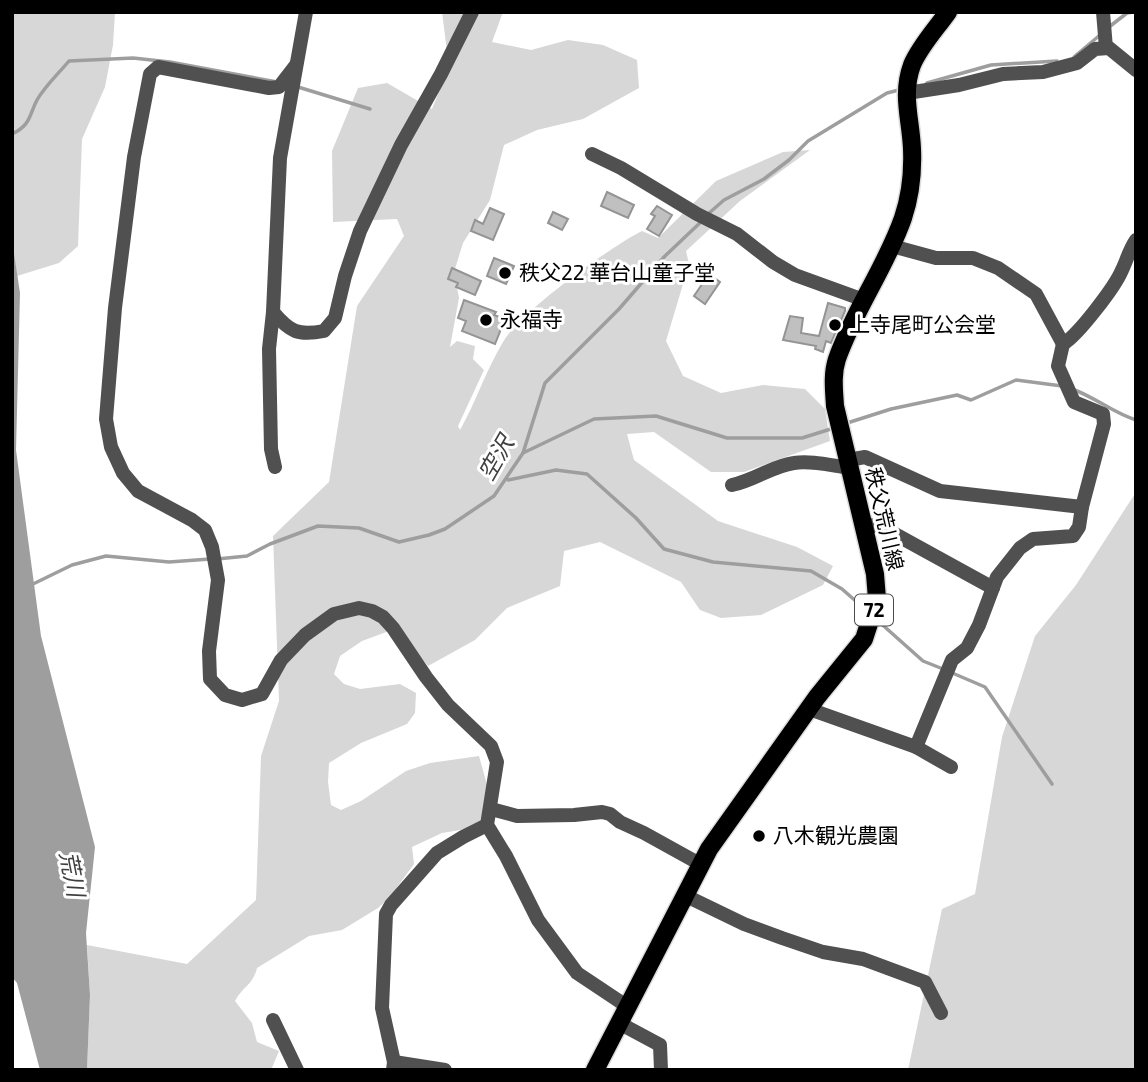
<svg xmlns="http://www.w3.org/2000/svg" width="1148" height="1082" viewBox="0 0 1148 1082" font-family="'Exo 2','Noto Sans JP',sans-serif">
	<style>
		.green { fill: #d7d7d7 }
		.water { fill: #9e9e9e }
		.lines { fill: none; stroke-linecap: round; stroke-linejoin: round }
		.stream { stroke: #9e9e9e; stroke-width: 3.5 }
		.building { fill: #c0c0c0; stroke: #949494; stroke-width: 2 }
		.major-casing { stroke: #dbdbdb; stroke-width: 21 }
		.minor { stroke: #505050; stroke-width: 14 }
		.major { stroke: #000; stroke-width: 18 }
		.poi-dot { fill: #000; stroke: #fff; stroke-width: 2.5 }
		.labels { text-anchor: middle; stroke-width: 6; stroke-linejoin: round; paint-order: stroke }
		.shield { fill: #fff; stroke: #4c4c4c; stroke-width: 2 }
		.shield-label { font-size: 19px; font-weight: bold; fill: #000 }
		.poi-label { font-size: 21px; fill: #000; stroke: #fff; text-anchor: start }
		.street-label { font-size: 21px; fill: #000; stroke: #fff }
		.water-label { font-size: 23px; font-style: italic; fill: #3f3f3f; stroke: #fff }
	</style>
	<rect width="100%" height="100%" fill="#fff"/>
	<g class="green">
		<polygon points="12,12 115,12 113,45 105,87 82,139 78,246 59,263 17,276 12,240"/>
		<path d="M 442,12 L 503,12 L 492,42 L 531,50 L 568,40 L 603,45 L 637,60 L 639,88 L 583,119 L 537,130 L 504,145 L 490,200 L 463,243 L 454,272 L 459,298 L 450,347 L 457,341 L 475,346 L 473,359 L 484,370 L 458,426 L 460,430 C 476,402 486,370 503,342 C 520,312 610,247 642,231 L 658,238 L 716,181 L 783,152 L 810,150 L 740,201 L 686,251 L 689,264 L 666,341 L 683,376 L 721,393 L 763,385 L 805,389 L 825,409 L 830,441 L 744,472 L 711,472 L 654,432 L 627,434 L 634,460 L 718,521 L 797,547 L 833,566 L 823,585 L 761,615 L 721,618 L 700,610 L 681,582 L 600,542 L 564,551 L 560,586 L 507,608 L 475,640 L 428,666 L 397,628 L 362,641 L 340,656 L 334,674 L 344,684 L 360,689 L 400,684 L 416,693 L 415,713 L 407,724 L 361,743 L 329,763 L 328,782 L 331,805 L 341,810 L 361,801 L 406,771 L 430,763 L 479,756 L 489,792 L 481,820 L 472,828 L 442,833 L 412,847 L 414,864 L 389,898 L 378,908 L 342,930 L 309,936 L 257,968 C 253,985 243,986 235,1001 L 252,1023 L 257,1042 L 279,1051 L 271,1070 L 87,1070 L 90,995 L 87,945 L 187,964 L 256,900 L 261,756 L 279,701 L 273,536 L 329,482 L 357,306 L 404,236 L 397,219 L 333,222 L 332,151 L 358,88 L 387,83 L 432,109 L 449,67 Z"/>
		<polygon points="1136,492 1136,1070 908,1070 942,909 975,894 1002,737 1035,636 1076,585"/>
	</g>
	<polygon class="water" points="12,240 20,293 16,450 41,636 95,847 86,933 90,995 87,1070 40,1070 17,983 12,977"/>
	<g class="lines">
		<g class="stream">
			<polyline points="1109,27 1127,13 1133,12"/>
			<polyline points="1074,57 1100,35"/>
			<polyline points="927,83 991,65 1057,61"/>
			<polyline points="298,87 370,109"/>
			<path d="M 12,134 C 31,125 29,115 37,100 C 45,86 59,73 69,61 L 133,58 L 170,62 L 277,82"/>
			<polyline points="708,214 724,200 764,179 789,160 808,141 887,93 903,89"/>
			<path d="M 1072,389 C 1095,397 1113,413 1136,420"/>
			<polyline points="844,424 891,409 957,395 971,400 1016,380 1062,386"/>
			<polyline points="523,453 594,419 656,416 727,438 802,438 834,428"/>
			<polyline points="508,480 556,470 587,474 636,518 664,549 713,562 811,571 842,589 866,610"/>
			<polyline points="217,559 247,556 270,544 318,526 359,528 399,542 429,535 445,529 494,496 523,453 545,383 619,309 665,256 703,220"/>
			<polyline points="31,585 72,565 106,556 169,562 210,559"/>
			<polyline points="877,620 923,661 943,669"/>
			<polyline points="950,672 985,687 1052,784"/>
		</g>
	</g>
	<g class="building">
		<polygon points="607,192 634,205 628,218 601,206"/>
		<polygon points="657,206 672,215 659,236 647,229 655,216 651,214"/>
		<polygon points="490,208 504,214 493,240 471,231 475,220 483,224"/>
		<polygon points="553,212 568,219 562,230 548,223"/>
		<polygon points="494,258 514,266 506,284 487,276"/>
		<polygon points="452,268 481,281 475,295 456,287 458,283 448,279"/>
		<polygon points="709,274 720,282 705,304 694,296"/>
		<polygon points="464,300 496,312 494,315 505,319 495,344 462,331 466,321 458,318"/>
		<polygon points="828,303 845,308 845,311 831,343 826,341 823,352 815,349 816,346 783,340 790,316 803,318 801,333 819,336"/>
	</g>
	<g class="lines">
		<defs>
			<path id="major" d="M 595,1070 L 709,849 L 817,697 L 864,639 L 877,599 L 875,574 L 835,406 C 834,390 832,374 837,359 C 854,310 886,267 903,218 C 910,197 913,172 912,149 C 911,120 901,95 912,65 C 920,46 936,29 948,12"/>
		</defs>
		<use href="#major" class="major-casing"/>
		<g class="minor">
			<polyline points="1103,12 1106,48"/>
			<polyline points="296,65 279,87 269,88 158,67 150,74 134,157 115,308 106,419 111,447 123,473 138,491 192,520 205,530 212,547 218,580 209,651 210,679 225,695 242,700 262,694 281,660 305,635 334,614 359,608 372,611 383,617 393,628 426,677 448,705 491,746 497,762 487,825 506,856 538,920 577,973 628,1007"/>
			<polyline points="907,93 959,85 1003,74 1043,72 1077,63 1095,49 1109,48 1136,70"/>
			<polyline points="592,154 621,168 697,214 737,234 773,262 795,275 864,300"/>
			<path d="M 892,246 L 936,258 L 973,258 L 998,268 L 1036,294 L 1063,344 C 1078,335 1115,287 1122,270 C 1127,260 1129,250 1136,240"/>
			<path d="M 273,312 C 290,332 298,336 324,331 L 335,318 L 345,276 L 360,231 L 401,145 L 441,74 L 472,12"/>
			<polyline points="848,460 865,457 940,491 1082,507"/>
			<polyline points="275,467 271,449 269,349 273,312 280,158 306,12"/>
			<path d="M 732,485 C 755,480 772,466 794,463 C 811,460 833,466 850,468"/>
			<polyline points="862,524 882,527 993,588"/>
			<polyline points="809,709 916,747 951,767"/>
			<polyline points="916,747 952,660 967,648 979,625 997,577 1020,548 1033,539 1073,536 1079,527 1082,507 1104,424 1103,414 1074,402 1058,366 1063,344"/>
			<polyline points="491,809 517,816 574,815 602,812 610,814 620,822 644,833 700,864"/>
			<polyline points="684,895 744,924 782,938 823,952 863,959 925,982 941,1013"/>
			<polyline points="273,1020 297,1070"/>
			<polyline points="619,1023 660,1045 661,1070"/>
			<polyline points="394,1062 445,1070"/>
			<polyline points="393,1070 394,1062 382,1008 386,914 391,905 437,853 463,837 487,825"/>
		</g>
		<use href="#major" class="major"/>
	</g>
	<g class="poi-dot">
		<circle cx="505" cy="273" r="7"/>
		<circle cx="486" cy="320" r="7"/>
		<circle cx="835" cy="325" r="7"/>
		<circle cx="759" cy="836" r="7"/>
	</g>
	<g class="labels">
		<rect class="shield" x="855" y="594.5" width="38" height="31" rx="5"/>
		<g class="shield-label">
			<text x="874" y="617">72</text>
		</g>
		<g class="poi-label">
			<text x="519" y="280">秩父22 華台山童子堂</text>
			<text x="500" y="327">永福寺</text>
			<text x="849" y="332">上寺尾町公会堂</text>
			<text x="773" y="843">八木観光農園</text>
		</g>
		<g class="street-label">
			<text transform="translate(884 519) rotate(77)" y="7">秩父荒川線</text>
		</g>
		<g class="water-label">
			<text transform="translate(496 458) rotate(-60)" y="8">空沢</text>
			<text transform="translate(72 874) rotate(79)" y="8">荒川</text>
		</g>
	</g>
	<rect width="1148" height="1082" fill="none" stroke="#000000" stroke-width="28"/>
</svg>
